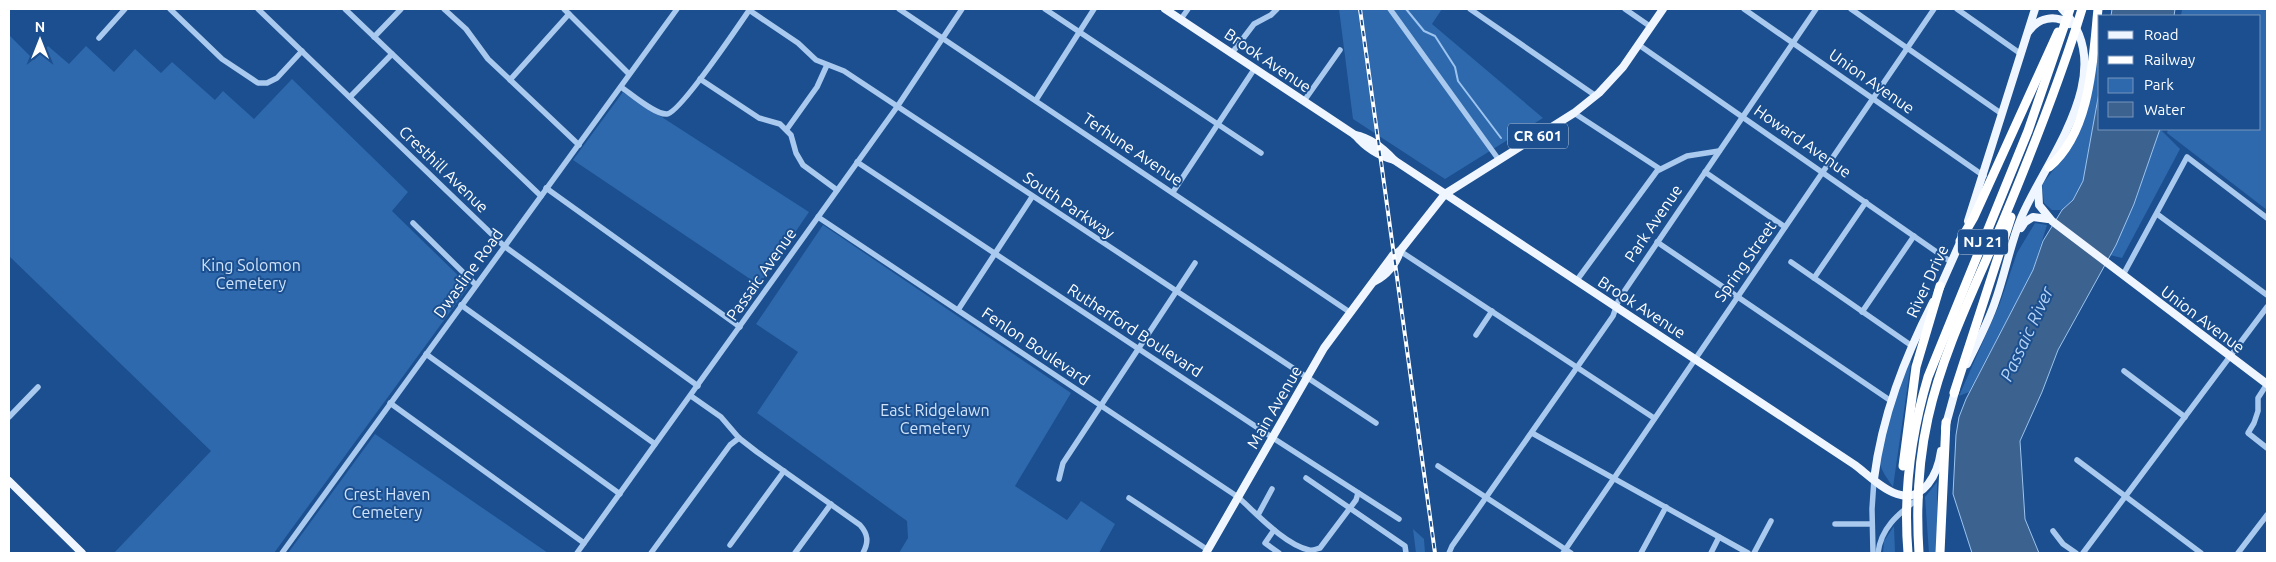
<svg xmlns="http://www.w3.org/2000/svg" width="2276" height="562" viewBox="0 0 2276 562" font-family="Ubuntu,sans-serif">
	<style>
		.green { fill: #2e69ad }
		.water { fill: #3c6290; stroke: #9cc4f0 }
		.lines { fill: none; stroke-linecap: round; stroke-linejoin: round }
		.stream { stroke: #9cc4f0; stroke-width: 2 }
		.minor { stroke: #a9c9ee; stroke-width: 5.5 }
		.major { stroke: #f0f6ff; stroke-width: 8 }
		.highway { stroke: #fff; stroke-width: 9 }
		.rail-casing { stroke: #fff; stroke-width: 4 }
		.rail { stroke: #1b4f8f; stroke-width: 2; stroke-dasharray: 5.5; stroke-linecap: butt }
		.labels { text-anchor: middle; stroke-width: 4; stroke-linejoin: round; paint-order: stroke }
		.shield { fill: #1b4f8f; stroke: #bbcadd; stroke-width: 1 }
		.shield-label { font-size: 15px; font-weight: bold; fill: #fff }
		.street-label { font-size: 16px; fill: #fff; stroke: #1b4f8f }
		.park-label { font-size: 16px; fill: #cfe3fa; stroke: #1b4f8f }
		.water-label { font-size: 18px; font-style: italic; fill: #b5d3f5; stroke: #1b4f8f }
	</style>
	<rect width="100%" height="100%" fill="#1b4f8f"/>
	<g class="green">
		<polygon points="1339,9 1442,9 1432,24 1543,118 1445,179 1353,119"/>
		<polygon points="2182,9 2267,9 2267,210 2167,133 2168,129 2260,129 2260,16 2181,16"/>
		<polygon points="9,35 34,60 48,46 69,64 86,46 114,72 135,49 161,73 172,62 215,100 223,91 254,119 292,79 408,192 392,211 469,286 274,553 114,553 211,451 9,256"/>
		<path d="M 2100,35 L 2100,87 L 2083,181 L 2073,200 L 2062,210 L 2052,210 L 2044,203 L 2042,184 C 2081,141 2094,92 2100,35 Z"/>
		<polygon points="623,92 809,212 759,285 573,160"/>
		<polygon points="2160,129 2180,149 2122,258 2110,255 2134,204"/>
		<polygon points="2035,223 2047,225 2033,270 1969,392 1959,396 2000,303 2017,253"/>
		<polygon points="823,225 1071,393 1015,486 1067,520 1081,501 1115,524 1099,553 899,553 908,538 907,521 757,413 798,352 756,324"/>
		<path d="M 1912,355 L 1893,487 C 1889,481 1883,473 1881,467 C 1876,451 1903,371 1912,355 Z"/>
		<polygon points="375,434 548,553 288,553"/>
		<polygon points="1937,482 1937,553 1929,553 1925,497"/>
		<polygon points="1894,526 1895,553 1883,553 1884,541"/>
		<polygon points="1413,529 1424,539 1425,553 1416,553"/>
	</g>
	<g class="water">
		<polygon points="2112,9 2175,9 2174,16 2111,16"/>
		<polygon points="2100,87 2100,129 2160,129 2134,204 2116,245 2058,350 2042,392 2020,441 2025,519 2039,553 1972,553 1953,494 1956,435 1959,417 1966,399 2033,270 2043,241 2062,210 2073,200 2083,181"/>
	</g>
	<g class="lines">
		<polyline class="stream" points="1406,9 1424,31 1435,36 1455,67 1458,81 1501,138"/>
		<g class="minor">
			<polyline points="170,9 222,59 258,83 267,83 277,78 302,51"/>
			<polyline points="258,9 504,246 698,386"/>
			<polyline points="345,9 541,196"/>
			<polyline points="444,9 466,29 488,59 579,145"/>
			<polyline points="564,9 629,74"/>
			<polyline points="899,9 1351,313"/>
			<polyline points="1045,9 1261,153"/>
			<polyline points="1390,9 1499,160"/>
			<polyline points="1470,9 1596,96"/>
			<polyline points="1625,9 1651,27"/>
			<polyline points="1744,9 1984,176"/>
			<polyline points="1851,9 2002,114"/>
			<polyline points="1957,9 2021,54"/>
			<polyline points="749,10 798,43 816,60 844,71 1376,423"/>
			<polyline points="1181,19 1188,9"/>
			<polyline points="374,37 401,9"/>
			<polyline points="99,38 125,9"/>
			<polyline points="1639,45 1951,262"/>
			<polyline points="1232,53 1254,24 1271,15 1277,9"/>
			<polyline points="700,79 759,118 780,124 791,135 796,153 803,165 837,190"/>
			<polyline points="510,80 569,14"/>
			<path d="M 621,87 C 630,93 655,115 667,114 C 680,113 739,25 750,9"/>
			<polyline points="350,97 392,54"/>
			<polyline points="1036,100 1094,9"/>
			<polyline points="1304,101 1340,50"/>
			<polyline points="1574,113 1660,169"/>
			<polyline points="787,129 817,87 827,65"/>
			<polyline points="857,162 1273,438 1399,519"/>
			<polyline points="1705,172 1785,227"/>
			<polyline points="546,188 740,327"/>
			<polyline points="1173,192 1255,68"/>
			<polyline points="2157,214 2267,295"/>
			<path d="M 818,217 L 1238,497 C 1256,513 1285,545 1309,550 C 1313,551 1316,549 1320,548 L 1356,500 L 1358,493"/>
			<polyline points="413,223 476,285"/>
			<polyline points="1657,242 1891,401"/>
			<polyline points="1400,251 1654,418"/>
			<polyline points="1791,262 1912,346"/>
			<polyline points="2123,275 2187,157 2267,218"/>
			<polyline points="1814,278 1866,202"/>
			<polyline points="1577,280 1657,171 1687,156 1719,151"/>
			<polyline points="461,305 655,444"/>
			<polyline points="958,310 1032,197"/>
			<polyline points="1862,312 1914,236"/>
			<polyline points="1476,335 1492,311"/>
			<polyline points="426,354 620,494"/>
			<polyline points="2124,371 2185,417"/>
			<polyline points="2267,384 2258,398 2258,411 2254,423 2248,433 2267,448"/>
			<path d="M 691,396 L 721,417 L 739,438 L 757,452 L 860,525 C 868,534 869,542 863,553"/>
			<polyline points="390,403 584,543"/>
			<polyline points="9,417 38,387"/>
			<polyline points="1532,433 1748,553"/>
			<polyline points="2077,460 2201,553"/>
			<polyline points="1438,466 1571,553"/>
			<polyline points="1306,478 1405,546 1406,553"/>
			<polyline points="1059,479 1063,463 1195,263"/>
			<polyline points="1129,498 1208,550"/>
			<polyline points="1258,515 1272,489"/>
			<polyline points="1835,524 1872,524"/>
			<polyline points="1274,530 1265,543 1279,553"/>
			<polyline points="2053,531 2063,544 2076,553"/>
			<polyline points="730,545 784,471"/>
			<polyline points="282,553 677,9"/>
			<polyline points="577,553 897,107 962,9"/>
			<polyline points="651,553 730,445 739,438"/>
			<polyline points="795,553 831,504"/>
			<polyline points="1449,553 1452,546 1613,316 1619,299 1816,9"/>
			<polyline points="1563,553 1934,9"/>
			<polyline points="1641,553 1666,507"/>
			<polyline points="1711,553 1719,537"/>
			<polyline points="1754,553 1771,521"/>
			<polyline points="1873,553 1872,509 1874,479"/>
			<path d="M 1878,553 C 1881,526 1900,513 1920,497"/>
			<polyline points="2083,553 2267,307"/>
			<polyline points="2238,553 2267,515"/>
		</g>
		<g class="major">
			<path d="M 1165,9 L 1355,135 C 1365,147 1379,156 1394,160"/>
			<path d="M 2029,31 C 2038,18 2055,14 2069,24"/>
			<path d="M 1355,135 C 1370,138 1384,149 1394,160 L 1855,465 C 1867,474 1882,489 1897,494 C 1924,503 1938,473 1941,451"/>
			<polyline points="2038,187 2039,205 2052,221 2267,384"/>
			<polyline points="1968,221 2035,9"/>
			<polyline points="2021,228 2025,222 2033,217 2048,219"/>
			<path d="M 1375,281 C 1386,276 1397,263 1400,251"/>
			<polyline points="1938,292 1963,236"/>
			<path d="M 1967,364 C 1977,343 1988,323 1995,302 C 2005,274 2010,245 2021,218 C 2046,159 2122,70 2062,9"/>
			<polyline points="1945,428 1956,388"/>
			<path d="M 1874,479 C 1882,416 1904,359 1933,302"/>
			<polyline points="9,481 82,553"/>
			<polyline points="1206,553 1324,348 1393,255 1400,251 1445,194 1574,113 1599,93 1623,67 1663,9"/>
		</g>
		<g class="highway">
			<path d="M 2049,167 C 2091,132 2093,58 2098,9"/>
			<polyline points="1960,241 1974,217 2058,32"/>
			<polyline points="1954,393 2011,217"/>
			<polyline points="1903,466 1916,367 1940,286"/>
			<path d="M 1908,553 C 1903,493 1911,434 1928,377 L 2028,131 L 2070,9"/>
			<path d="M 1919,553 C 1916,507 1918,463 1928,418 C 1943,350 1976,285 2003,221 C 2032,151 2060,81 2082,9"/>
			<polyline points="1940,553 1946,422"/>
		</g>
		<defs>
			<polyline id="rail" points="1360,9 1435,553"/>
		</defs>
		<use href="#rail" class="rail-casing"/>
		<use href="#rail" class="rail"/>
	</g>
	<g class="labels">
		<g class="shield">
			<rect x="1508" y="123.5" width="60" height="25" rx="4"/>
			<rect x="1958" y="229.5" width="50" height="25" rx="4"/>
		</g>
		<g class="shield-label">
			<text x="1538" y="141">CR 601</text>
			<text x="1983" y="247">NJ 21</text>
		</g>
		<g class="street-label">
			<text transform="translate(1268 60) rotate(34)" y="6">Brook Avenue</text>
			<text transform="translate(1872 81) rotate(35)" y="6">Union Avenue</text>
			<text transform="translate(1803 141) rotate(35)" y="6">Howard Avenue</text>
			<text transform="translate(1133 149) rotate(34)" y="6">Terhune Avenue</text>
			<text transform="translate(444 169) rotate(44)" y="6">Cresthill Avenue</text>
			<text transform="translate(1069 205) rotate(34)" y="6">South Parkway</text>
			<text transform="translate(1653 223) rotate(-56)" y="6">Park Avenue</text>
			<text transform="translate(1745 261) rotate(-55)" y="6">Spring Street</text>
			<text transform="translate(468 273) rotate(-54)" y="6">Dwasline Road</text>
			<text transform="translate(761 274) rotate(-55)" y="6">Passaic Avenue</text>
			<text transform="translate(1927 281) rotate(-65)" y="6">River Drive</text>
			<text transform="translate(1642 307) rotate(33)" y="6">Brook Avenue</text>
			<text transform="translate(2203 319) rotate(37)" y="6">Union Avenue</text>
			<text transform="translate(1135 330) rotate(33)" y="6">Rutherford Boulevard</text>
			<text transform="translate(1036 346) rotate(34)" y="6">Fenlon Boulevard</text>
			<text transform="translate(1274 407) rotate(-60)" y="6">Main Avenue</text>
		</g>
		<g class="park-label">
			<text x="251" y="271">King Solomon<tspan x="251" dy="18">Cemetery</tspan></text>
			<text x="935" y="416">East Ridgelawn<tspan x="935" dy="18">Cemetery</tspan></text>
			<text x="387" y="500">Crest Haven<tspan x="387" dy="18">Cemetery</tspan></text>
		</g>
		<g class="water-label">
			<text transform="translate(2027 334) rotate(-65)" y="6">Passaic River</text>
		</g>
	</g>
	<rect width="2276" height="562" fill="none" stroke="#ffffff" stroke-width="20"/>
	<rect x="2098" y="15" width="162" height="115" fill="#1b4f8f" stroke="#7695bc"/>
	<rect x="2108" y="31" width="25" height="8" fill="#f0f6ff" stroke="#7695bc"/>
	<text x="2144" y="40" font-size="15" fill="#ffffff">Road</text>
	<rect x="2108" y="56" width="25" height="8" fill="#ffffff" stroke="#7695bc"/>
	<text x="2144" y="65" font-size="15" fill="#ffffff">Railway</text>
	<rect x="2108" y="78" width="25" height="15" fill="#2e69ad" stroke="#7695bc"/>
	<text x="2144" y="90" font-size="15" fill="#ffffff">Park</text>
	<rect x="2108" y="102" width="25" height="15" fill="#3c6290" stroke="#7695bc"/>
	<text x="2144" y="115" font-size="15" fill="#ffffff">Water</text>
	<g transform="translate(40 40)" stroke="#1b4f8f" stroke-width="4" paint-order="stroke">
	<path d="M0-4L9 19L0 12L-9 19Z" fill="#ffffff"/>
	<text y="-8" font-size="14" font-weight="bold" text-anchor="middle" fill="#ffffff">N</text>
	</g>
</svg>
